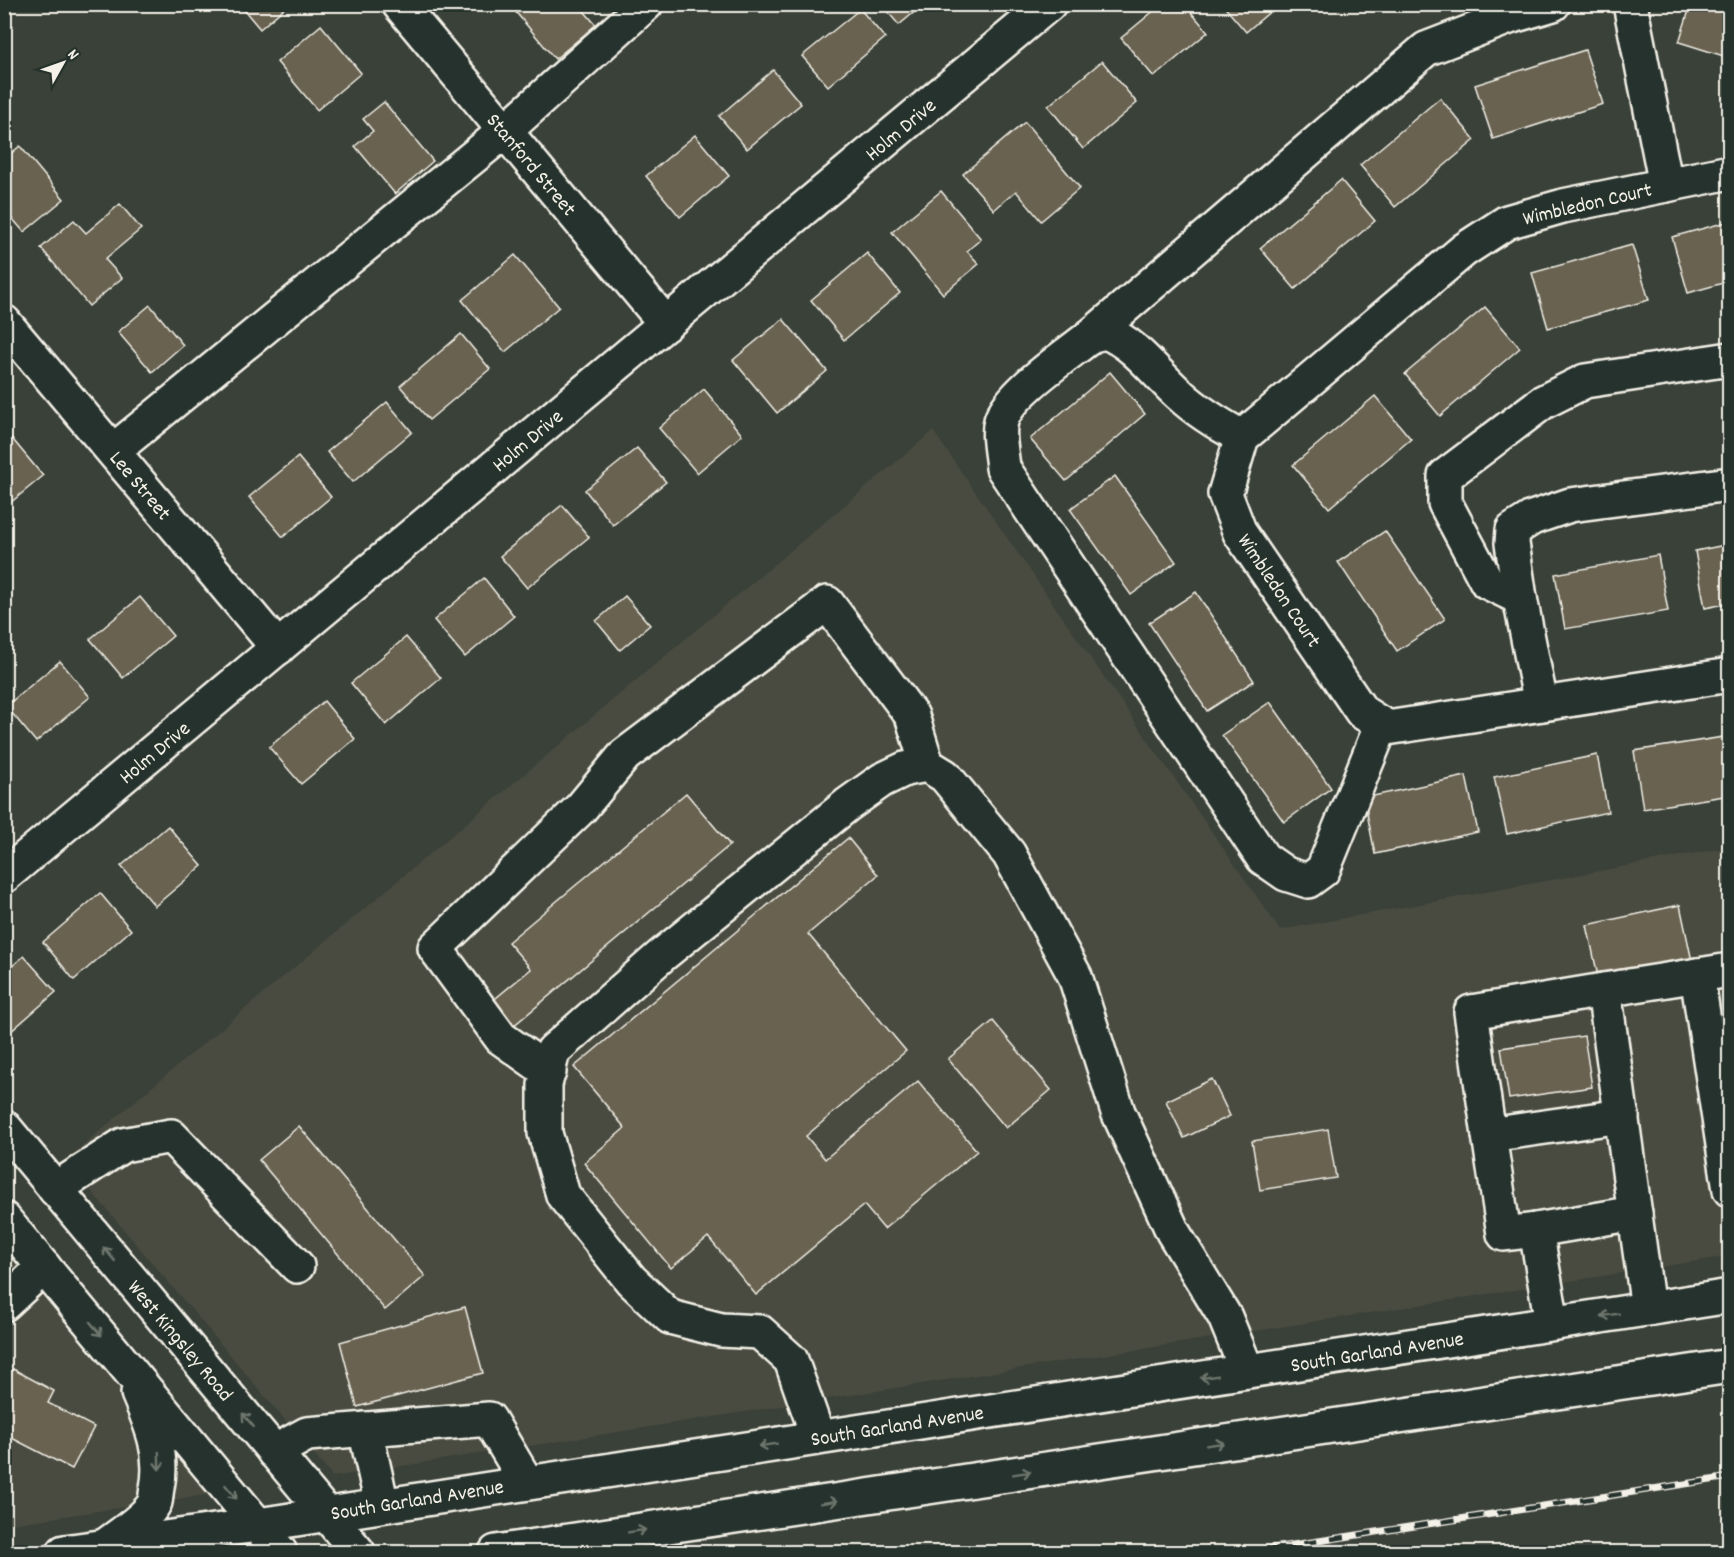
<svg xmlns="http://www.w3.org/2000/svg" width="1734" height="1557" viewBox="0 0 1734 1557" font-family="Dekko,sans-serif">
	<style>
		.built { fill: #484b40 }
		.building { fill: #696251; stroke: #f4f1e8; stroke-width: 1.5 }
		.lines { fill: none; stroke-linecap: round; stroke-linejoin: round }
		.minor-casing { stroke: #f4f1e8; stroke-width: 38 }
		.major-casing { stroke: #f4f1e8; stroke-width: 38 }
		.minor { stroke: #26332d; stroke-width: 33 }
		.major { stroke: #26332d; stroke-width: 33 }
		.rail-casing { stroke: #f4f1e8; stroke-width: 7 }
		.rail { stroke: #26332d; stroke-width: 4.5; stroke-dasharray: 14; stroke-linecap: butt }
		.oneway { stroke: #6e766e }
		.labels { text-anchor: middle; stroke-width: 6; stroke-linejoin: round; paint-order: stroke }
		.street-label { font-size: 21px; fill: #f4f1e8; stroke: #26332d }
	</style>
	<rect width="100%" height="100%" fill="#3a4138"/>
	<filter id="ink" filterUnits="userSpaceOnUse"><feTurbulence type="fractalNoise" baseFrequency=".0167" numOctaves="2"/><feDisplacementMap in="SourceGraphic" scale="12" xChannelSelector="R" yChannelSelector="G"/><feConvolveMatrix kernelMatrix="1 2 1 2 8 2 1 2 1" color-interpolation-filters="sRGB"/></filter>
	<g filter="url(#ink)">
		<g class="built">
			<polygon points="933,431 1280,930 1729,847 1729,1256 333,1477 65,1160"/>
			<polygon points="5,1239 218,1493 5,1525"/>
		</g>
		<g class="building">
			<polygon points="239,4 289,4 260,29"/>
			<polygon points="520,4 578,4 596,25 555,59 514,10"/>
			<polygon points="881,4 924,4 899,25"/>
			<polygon points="1162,4 1184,4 1208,32 1154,77 1121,38"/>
			<polygon points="1222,4 1279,4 1246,32"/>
			<polygon points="1691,4 1730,4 1730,58 1679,42"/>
			<polygon points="860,9 885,38 828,86 802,56"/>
			<polygon points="321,25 361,73 317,110 277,62"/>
			<polygon points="1585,50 1603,104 1493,139 1475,85"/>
			<polygon points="1102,61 1137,103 1083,149 1048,106"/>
			<polygon points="773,70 801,104 747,149 719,116"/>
			<polygon points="1440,98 1475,140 1395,207 1360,165"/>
			<polygon points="384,102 433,161 395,194 355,146 373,131 363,119"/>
			<polygon points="1025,122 1080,188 1041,221 1016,191 994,210 963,174"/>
			<polygon points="695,135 729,176 680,217 646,176"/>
			<polygon points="20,146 64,199 24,232 4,209 4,159"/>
			<polygon points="1341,180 1375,221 1295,289 1260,248"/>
			<polygon points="941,191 981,239 967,251 979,264 943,294 892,232"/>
			<polygon points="120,204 141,229 105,259 122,278 89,306 41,248 74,220 86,233"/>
			<polygon points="1730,221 1730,281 1688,293 1672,237"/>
			<polygon points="1632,245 1649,300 1548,328 1532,273"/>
			<polygon points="867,253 900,293 844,340 811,300"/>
			<polygon points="515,255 559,307 505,352 462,300"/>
			<polygon points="150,305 183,345 152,372 118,332"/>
			<polygon points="1485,307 1520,348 1440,416 1405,374"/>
			<polygon points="783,319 827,371 777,413 733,360"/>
			<polygon points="461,334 490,369 429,420 400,386"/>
			<polygon points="1110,372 1145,414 1066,481 1030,439"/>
			<polygon points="704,389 742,435 697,473 659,428"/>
			<polygon points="1375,396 1411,439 1329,508 1293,465"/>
			<polygon points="387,402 412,432 353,482 327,452"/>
			<polygon points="4,429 43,476 4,508"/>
			<polygon points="637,448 666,482 613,525 585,490"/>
			<polygon points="298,457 331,497 283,537 249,497"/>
			<polygon points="1115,476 1176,562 1131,595 1070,509"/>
			<polygon points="562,505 589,537 527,588 500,556"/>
			<polygon points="1385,531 1445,619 1397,651 1338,562"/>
			<polygon points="1730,544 1730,603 1705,608 1695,551"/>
			<polygon points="1658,555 1668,611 1565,629 1555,574"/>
			<polygon points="484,578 514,616 465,657 434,620"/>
			<polygon points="1196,592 1254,681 1207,711 1149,623"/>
			<polygon points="625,596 650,625 620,650 596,621"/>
			<polygon points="140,597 173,636 123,678 90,639"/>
			<polygon points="406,637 441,678 386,725 351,683"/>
			<polygon points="60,661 90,697 36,742 6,706"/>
			<polygon points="324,701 355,739 301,784 269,747"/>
			<polygon points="1270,702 1331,788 1284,822 1222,735"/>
			<polygon points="1730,736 1730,795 1643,809 1634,751"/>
			<polygon points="1597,755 1608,812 1507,834 1494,777"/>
			<polygon points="1466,776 1478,832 1375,854 1364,798"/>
			<polygon points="686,793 730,845 506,1032 485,1007 531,969 508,942"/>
			<polygon points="168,826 202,866 155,906 121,866"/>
			<polygon points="848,838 878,875 808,934 906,1051 806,1136 825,1159 918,1081 977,1151 884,1229 864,1205 756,1295 708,1237 671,1268 584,1163 625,1128 574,1067"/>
			<polygon points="100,893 131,930 74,980 43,942"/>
			<polygon points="1680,905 1693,966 1600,986 1587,925"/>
			<polygon points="24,956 56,992 9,1033 4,1028 4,973"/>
			<polygon points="993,1021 1051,1090 1006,1128 948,1059"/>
			<polygon points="1584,1036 1592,1087 1509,1099 1501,1048"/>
			<polygon points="1212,1079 1230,1116 1184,1138 1166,1101"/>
			<polygon points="299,1126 425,1276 385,1310 259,1160"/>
			<polygon points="1328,1129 1336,1178 1260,1190 1252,1141"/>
			<polygon points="465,1307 483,1373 357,1407 340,1342"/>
			<polygon points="13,1369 54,1391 48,1403 94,1427 72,1469 4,1434 4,1385"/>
		</g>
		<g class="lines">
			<defs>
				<g id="minor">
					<polyline points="399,4 666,324"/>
					<polyline points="1630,4 1666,185"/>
					<polyline points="1730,172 1563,206 1507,222 1464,250 1242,437 1225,494 1240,533 1362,712 1387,728 1730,675"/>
					<polyline points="4,322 278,648"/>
					<polyline points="1092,335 1426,49 1509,17 1553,4"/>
					<path d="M 1242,437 C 1220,425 1198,412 1180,395 C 1155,373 1137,345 1106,332 L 1092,335 C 1069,354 1009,393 1001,421 C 997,435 1002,454 1003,468 L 1263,858 L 1286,874 L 1308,881 L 1323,870 L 1382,724"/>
					<polyline points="113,451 505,131 646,4"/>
					<polyline points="1520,598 1487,582 1445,503 1445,476 1543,402 1585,381 1730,359"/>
					<polyline points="1541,704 1520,598 1512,543 1513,530 1532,518 1570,505 1730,484"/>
					<polyline points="4,876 1049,4"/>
					<polyline points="1697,975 1730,1190"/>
					<polyline points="1604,990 1471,1012 1489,1135 1622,1116"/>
					<polyline points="549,1072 501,1038 435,948 581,808 625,755 827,603 912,716 927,765"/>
					<polyline points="1489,1135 1504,1234 1536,1230"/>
					<polyline points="55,1189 123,1145 171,1136 297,1266"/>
					<polyline points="4,1304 44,1267"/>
					<polyline points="1648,1309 1604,990 1730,970"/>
					<polyline points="1552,1323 1536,1230 1635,1213"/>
					<polyline points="365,1429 382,1505"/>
					<polyline points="818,1437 791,1360 760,1332 721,1330 670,1317 631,1280 563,1195 545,1133 545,1085 553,1051 661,956 847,805 882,780 905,769 927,765 945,776 1009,854 1075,976 1118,1112 1173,1232 1225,1317 1247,1371"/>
					<polyline points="274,1452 307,1434 489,1419 527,1483"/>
				</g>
				<g id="major">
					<polyline points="4,1127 358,1552"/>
					<polyline points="4,1219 280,1552"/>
					<path d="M 105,1546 C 119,1535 147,1518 155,1502 C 156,1498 156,1492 157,1488 C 164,1454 151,1424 138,1393"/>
					<polyline points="64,1552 258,1525 1730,1296"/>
					<polyline points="496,1552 1730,1366"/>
				</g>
			</defs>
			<use href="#minor" class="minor-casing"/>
			<use href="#major" class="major-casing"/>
			<use href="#minor" class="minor"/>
			<use href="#major" class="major"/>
			<defs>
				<polyline id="rail" points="1248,1552 1730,1477"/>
			</defs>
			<use href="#rail" class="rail-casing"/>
			<use href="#rail" class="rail"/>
		</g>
		<defs><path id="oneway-shaft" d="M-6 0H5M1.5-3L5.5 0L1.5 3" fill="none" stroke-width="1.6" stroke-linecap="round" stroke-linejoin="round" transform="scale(1.5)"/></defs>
		<g class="oneway">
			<use href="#oneway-shaft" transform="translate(109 1254) rotate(-130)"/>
			<use href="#oneway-shaft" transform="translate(1610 1315) rotate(171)"/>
			<use href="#oneway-shaft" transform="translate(96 1329) rotate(50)"/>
			<use href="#oneway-shaft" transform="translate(1209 1377) rotate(171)"/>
			<use href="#oneway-shaft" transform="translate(248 1420) rotate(-130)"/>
			<use href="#oneway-shaft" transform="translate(1215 1444) rotate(-9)"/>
			<use href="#oneway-shaft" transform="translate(768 1445) rotate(171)"/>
			<use href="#oneway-shaft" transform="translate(159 1461) rotate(89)"/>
			<use href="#oneway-shaft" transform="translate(1022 1473) rotate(-9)"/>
			<use href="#oneway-shaft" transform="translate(231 1492) rotate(51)"/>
			<use href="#oneway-shaft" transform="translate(829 1502) rotate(-9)"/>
			<use href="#oneway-shaft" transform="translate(637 1531) rotate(-9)"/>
		</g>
	</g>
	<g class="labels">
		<g class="street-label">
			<text transform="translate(900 129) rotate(-40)" y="7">Holm Drive</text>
			<text transform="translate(532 164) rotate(50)" y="7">Stanford Street</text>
			<text transform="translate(1587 203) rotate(-13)" y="7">Wimbledon Court</text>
			<text transform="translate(527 440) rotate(-40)" y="7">Holm Drive</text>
			<text transform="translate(141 485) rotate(50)" y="7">Lee Street</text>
			<text transform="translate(1280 590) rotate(56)" y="7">Wimbledon Court</text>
			<text transform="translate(154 752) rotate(-40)" y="7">Holm Drive</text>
			<text transform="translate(181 1340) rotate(50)" y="7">West Kingsley Road</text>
			<text transform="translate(1377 1351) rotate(-9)" y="7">South Garland Avenue</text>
			<text transform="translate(897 1425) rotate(-9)" y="7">South Garland Avenue</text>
			<text transform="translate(417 1499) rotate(-9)" y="7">South Garland Avenue</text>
		</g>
	</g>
	<rect width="1734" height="1557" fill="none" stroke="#26332d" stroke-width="24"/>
	<rect x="12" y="12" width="1710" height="1533" fill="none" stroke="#f4f1e8" stroke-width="2" filter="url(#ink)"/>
	<g transform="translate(63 63) rotate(50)" stroke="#26332d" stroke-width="4.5" paint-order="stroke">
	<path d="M0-4.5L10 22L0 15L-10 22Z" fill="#f4f1e8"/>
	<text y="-9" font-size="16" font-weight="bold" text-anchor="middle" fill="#f4f1e8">N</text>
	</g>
</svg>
